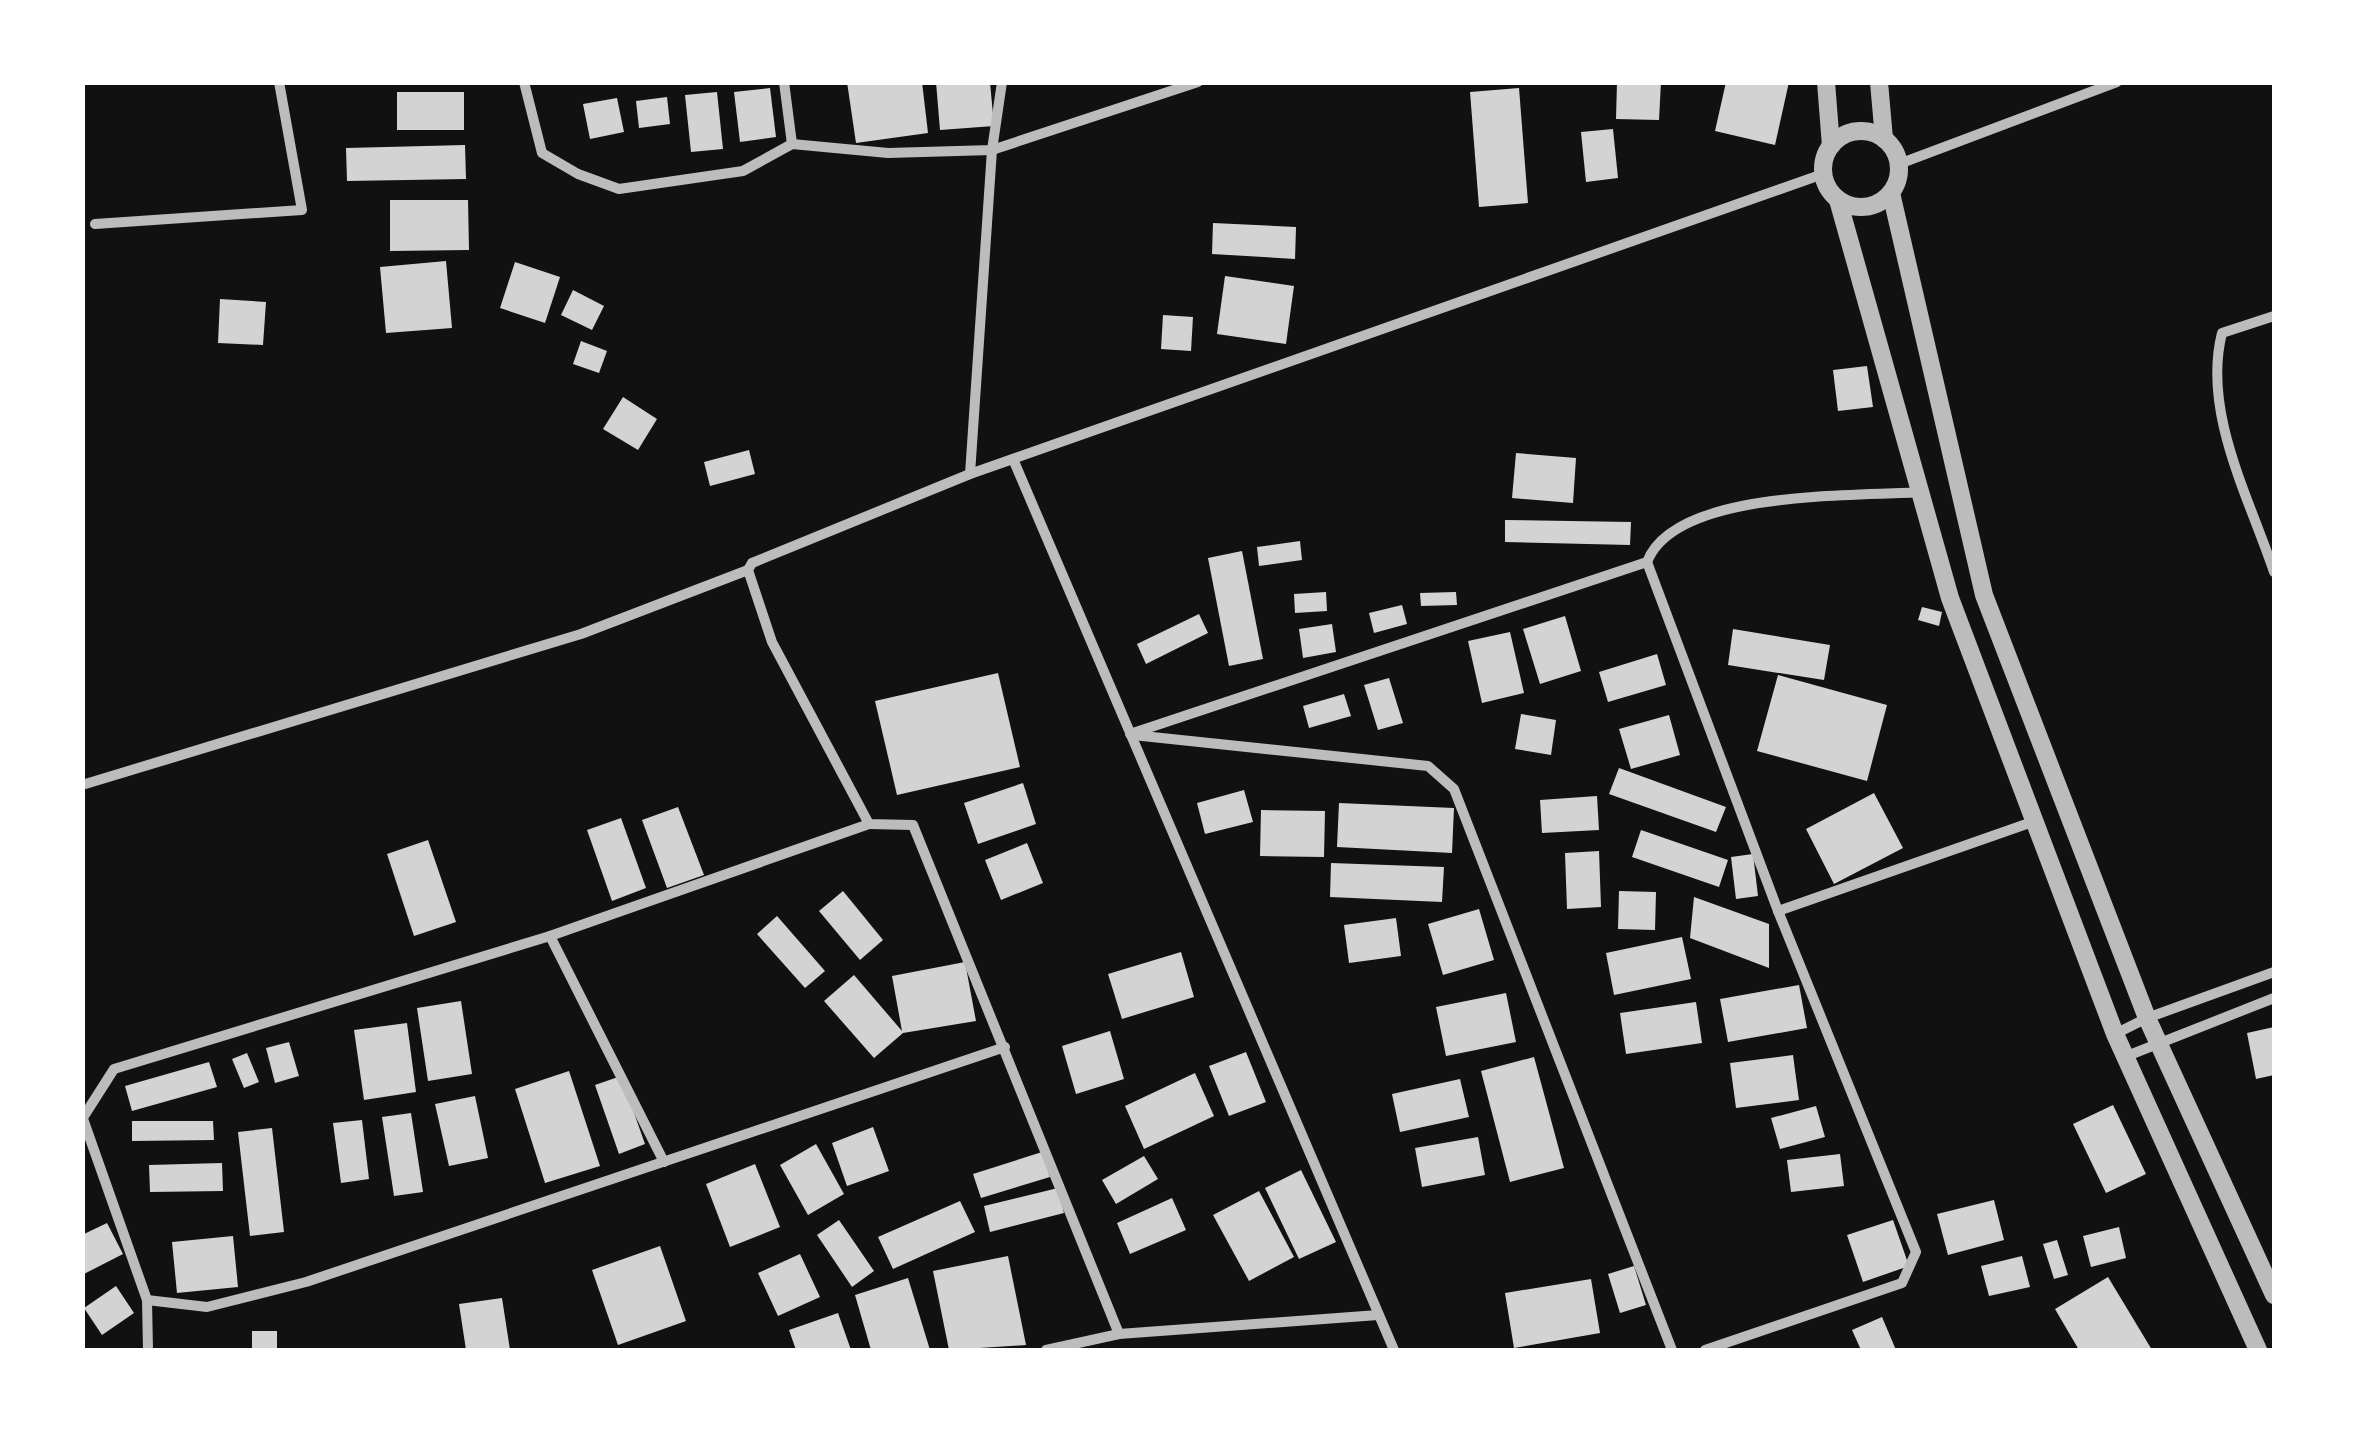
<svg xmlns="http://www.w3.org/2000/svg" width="2357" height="1433" viewBox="0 0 2357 1433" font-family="'Fira Sans Condensed',sans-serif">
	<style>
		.building { fill: #d3d3d3 }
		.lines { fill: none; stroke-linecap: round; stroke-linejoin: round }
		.minor { stroke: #bcbcbc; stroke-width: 10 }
		.tertiary { stroke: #bcbcbc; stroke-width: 18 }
	</style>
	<rect width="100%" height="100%" fill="#111"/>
	<g class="building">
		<polygon points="847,82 922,82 928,133 856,143"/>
		<polygon points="936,82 990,82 994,126 940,130"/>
		<polygon points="1617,82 1661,82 1659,120 1616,119"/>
		<polygon points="1726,82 1789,82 1775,145 1715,131"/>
		<polygon points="770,88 776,137 740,142 734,92"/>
		<polygon points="1519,88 1528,203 1479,207 1470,92"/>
		<rect x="397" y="92" width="67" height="38"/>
		<polygon points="717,92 723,149 691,152 685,95"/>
		<polygon points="667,97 670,124 639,128 636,101"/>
		<polygon points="617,98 624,132 590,139 583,104"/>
		<polygon points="1613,129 1618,178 1586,182 1581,132"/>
		<polygon points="465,145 466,179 347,181 346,148"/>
		<polygon points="390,200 468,200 469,250 390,251"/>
		<polygon points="1213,223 1296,227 1295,259 1212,254"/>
		<polygon points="446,261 452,328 386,333 380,267"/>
		<polygon points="515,262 560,277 545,323 500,308"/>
		<polygon points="1225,276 1294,286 1286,344 1217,334"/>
		<polygon points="573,290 604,306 592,330 561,315"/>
		<polygon points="220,299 266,302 263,345 218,343"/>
		<polygon points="1163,315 1193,317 1191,351 1161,349"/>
		<polygon points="581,341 607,351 599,373 573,364"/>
		<polygon points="1867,366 1873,407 1838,411 1833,370"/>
		<polygon points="623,397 657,419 638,450 603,429"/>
		<polygon points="749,450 755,474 710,486 704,462"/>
		<polygon points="1516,453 1576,458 1573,503 1512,498"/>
		<polygon points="1505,520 1631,522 1630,545 1505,542"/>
		<polygon points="1300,541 1302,560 1259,566 1257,547"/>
		<polygon points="1242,551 1263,659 1229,666 1208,558"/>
		<polygon points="1326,592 1327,611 1295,613 1294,594"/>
		<polygon points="1456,592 1457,605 1421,606 1420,593"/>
		<polygon points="1402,605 1407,624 1374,633 1369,613"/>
		<polygon points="1922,607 1942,612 1939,626 1918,620"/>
		<polygon points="1199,614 1208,633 1146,664 1137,644"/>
		<polygon points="1565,616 1581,671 1540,684 1523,629"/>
		<polygon points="1332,624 1336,652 1303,658 1299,629"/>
		<polygon points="1733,629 1830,645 1824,680 1728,665"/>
		<polygon points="1510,632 1524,693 1482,703 1468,641"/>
		<polygon points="1657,654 1666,685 1608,702 1599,672"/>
		<polygon points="998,673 1020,767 897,795 875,701"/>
		<polygon points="1778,675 1887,705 1867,781 1757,751"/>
		<polygon points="1389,678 1403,723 1378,730 1364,685"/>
		<polygon points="1344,694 1351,716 1309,728 1303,706"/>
		<polygon points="1521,714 1556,720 1551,755 1515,749"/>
		<polygon points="1669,715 1680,755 1631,769 1619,729"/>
		<polygon points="1619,768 1726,807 1716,832 1609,794"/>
		<polygon points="1023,783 1036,824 978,844 964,803"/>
		<polygon points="1244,790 1253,822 1205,834 1197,803"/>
		<polygon points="1874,793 1903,848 1834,884 1806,829"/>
		<polygon points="1597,796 1599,830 1542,833 1540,800"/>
		<polygon points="1339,803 1454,808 1452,853 1337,847"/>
		<polygon points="678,807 704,875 667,888 642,820"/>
		<polygon points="1261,810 1325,811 1324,857 1260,856"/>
		<polygon points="621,818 646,888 612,901 587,830"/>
		<polygon points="1641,830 1728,860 1719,887 1632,857"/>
		<polygon points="428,840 456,922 414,936 387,854"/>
		<polygon points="1027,843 1043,883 1001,900 985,860"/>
		<polygon points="1599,851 1601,907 1567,909 1565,853"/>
		<polygon points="1753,854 1758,896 1736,899 1731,857"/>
		<polygon points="1331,863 1444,867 1442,902 1330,897"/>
		<polygon points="843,891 883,940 860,960 819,911"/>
		<polygon points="1619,891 1656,892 1655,930 1618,929"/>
		<polygon points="1694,897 1769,924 1769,968 1690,938"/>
		<polygon points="1479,909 1494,960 1443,975 1428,924"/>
		<polygon points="777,916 825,971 805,988 757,934"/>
		<polygon points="1396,918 1401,956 1349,963 1344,925"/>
		<polygon points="1682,937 1691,979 1614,995 1606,953"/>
		<polygon points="1181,952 1194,997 1122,1019 1108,974"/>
		<polygon points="965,962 976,1021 903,1033 874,1058 824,1001 854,975 902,1031 892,976"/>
		<polygon points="1799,985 1807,1028 1728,1042 1720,999"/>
		<polygon points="1506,993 1516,1042 1446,1056 1436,1007"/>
		<polygon points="461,1001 472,1074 428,1081 417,1008"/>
		<polygon points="1696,1002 1702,1043 1626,1054 1620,1013"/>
		<polygon points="407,1023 416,1092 364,1100 354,1030"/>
		<polygon points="2274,1027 2274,1075 2256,1079 2247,1033"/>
		<polygon points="1110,1031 1124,1079 1076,1094 1062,1046"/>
		<polygon points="289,1042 299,1076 275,1083 266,1048"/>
		<polygon points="1246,1052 1266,1102 1229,1116 1209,1066"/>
		<polygon points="247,1053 259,1082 244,1088 232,1059"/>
		<polygon points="1793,1055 1799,1100 1736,1108 1730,1063"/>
		<polygon points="1534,1057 1564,1168 1510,1182 1481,1071"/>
		<polygon points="209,1062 217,1087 132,1111 125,1086"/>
		<polygon points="569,1071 600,1166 545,1183 515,1089"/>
		<polygon points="1195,1073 1214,1116 1144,1149 1125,1106"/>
		<polygon points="621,1076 645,1144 619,1154 595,1085"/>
		<polygon points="1460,1079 1469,1117 1400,1132 1392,1094"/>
		<polygon points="475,1096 488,1158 449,1166 435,1104"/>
		<polygon points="2113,1105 2146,1174 2106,1193 2073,1124"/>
		<polygon points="1816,1106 1825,1137 1780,1149 1771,1118"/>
		<polygon points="411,1113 423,1192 394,1196 382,1117"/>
		<polygon points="362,1120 369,1179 341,1183 333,1123"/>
		<polygon points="132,1121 213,1121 214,1140 132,1141"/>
		<polygon points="873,1127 889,1171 847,1186 832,1143"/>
		<polygon points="272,1128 284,1232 250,1236 238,1132"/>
		<polygon points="1478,1137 1485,1175 1422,1187 1415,1148"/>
		<polygon points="816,1144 844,1194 808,1215 780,1165"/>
		<polygon points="1042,1152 1050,1177 981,1198 973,1174"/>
		<polygon points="1840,1154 1844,1186 1791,1192 1787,1160"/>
		<polygon points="1144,1156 1158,1179 1116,1204 1102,1180"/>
		<polygon points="222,1163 223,1191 150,1192 149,1165"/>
		<polygon points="755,1164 780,1227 730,1247 706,1184"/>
		<polygon points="1301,1170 1336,1242 1299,1259 1265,1188"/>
		<polygon points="1058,1188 1064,1213 990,1232 984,1206"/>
		<polygon points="1259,1191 1294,1257 1249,1281 1213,1215"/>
		<polygon points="1172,1198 1186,1230 1130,1254 1117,1223"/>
		<polygon points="1994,1200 2004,1240 1948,1255 1937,1214"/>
		<polygon points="960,1201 975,1232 893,1269 878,1237"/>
		<polygon points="839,1220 874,1271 852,1287 817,1235"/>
		<polygon points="1893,1220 1909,1266 1863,1282 1847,1235"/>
		<polygon points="107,1223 123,1254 82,1275 82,1235"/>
		<polygon points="2119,1227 2126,1258 2091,1267 2083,1236"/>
		<polygon points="233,1236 238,1287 177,1293 172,1242"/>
		<polygon points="2057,1240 2068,1275 2054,1279 2043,1244"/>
		<polygon points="660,1246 686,1321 618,1345 592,1270"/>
		<polygon points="800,1254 820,1297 778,1316 758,1273"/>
		<polygon points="1008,1256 1026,1345 949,1350 933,1271"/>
		<polygon points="2022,1256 2030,1287 1989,1296 1981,1266"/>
		<polygon points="1634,1266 1646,1305 1620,1313 1608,1274"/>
		<polygon points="2108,1277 2152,1350 2079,1350 2055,1309"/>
		<polygon points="908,1278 930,1350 871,1350 855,1295"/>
		<polygon points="1591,1279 1600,1333 1514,1348 1505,1293"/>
		<polygon points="116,1286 134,1313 102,1335 84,1308"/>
		<polygon points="502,1298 510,1350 466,1350 459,1304"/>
		<polygon points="838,1313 851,1350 796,1350 789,1330"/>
		<polygon points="1882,1317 1896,1350 1861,1350 1852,1330"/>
		<rect x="252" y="1331" width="25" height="19"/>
	</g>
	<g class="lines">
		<g class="minor">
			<polyline points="524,82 542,153 578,174 619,189 743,171 792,144 888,153 992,150 1198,82"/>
			<polyline points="784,82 792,144"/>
			<polyline points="1899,164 2117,82"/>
			<polyline points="95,224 302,210 279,82"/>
			<path d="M 2274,316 L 2222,333 C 2202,412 2249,497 2274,572"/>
			<polyline points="1013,459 1394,1350"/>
			<polyline points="970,474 992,150 1002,82"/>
			<path d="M 1647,562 C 1675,489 1853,497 1921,492"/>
			<polyline points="1130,734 1647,562 1778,911 1916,1252 1902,1283 1705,1350"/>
			<polyline points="1133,735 1428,766 1454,789 1672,1350"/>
			<polyline points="82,785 581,634 748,570"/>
			<polyline points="1778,911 2035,821"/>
			<polyline points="550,936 664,1162"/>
			<polyline points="2115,1034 2147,1018 2274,972"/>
			<polyline points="2127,1056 2274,998"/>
			<polyline points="82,1116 147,1300 148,1350"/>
			<polyline points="84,1116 114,1069 550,936 869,824"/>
			<polyline points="147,1300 207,1307 306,1282 1005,1047"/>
			<polyline points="1119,1334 913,825 869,824 772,642 748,570 752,563 970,474 1823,174"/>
			<polyline points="1046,1350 1119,1334 1378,1315"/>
		</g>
		<g class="tertiary">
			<polyline points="1826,82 1831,146"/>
			<polyline points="1879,82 1884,139"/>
			<circle cx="1861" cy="169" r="38"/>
			<polyline points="1891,193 1984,595 2147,1018 2274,1295"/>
			<polyline points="1838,200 1950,598 2115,1034 2258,1350"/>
		</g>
	</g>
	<rect width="2357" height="1433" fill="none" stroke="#ffffff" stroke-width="170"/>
</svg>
